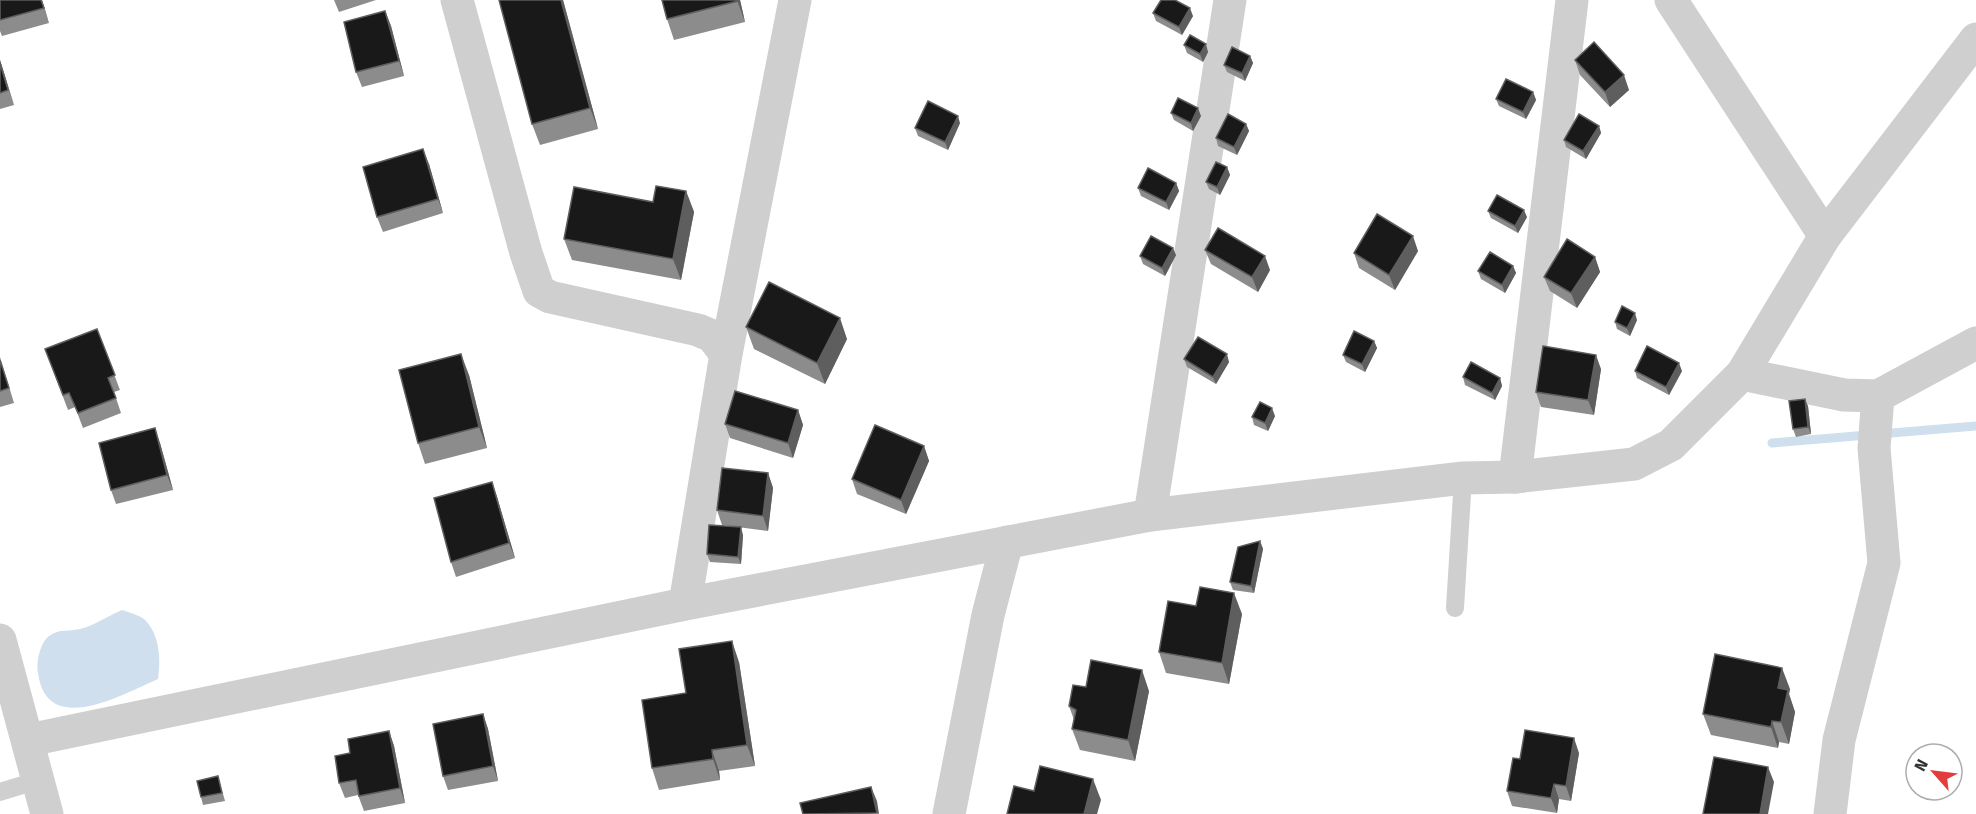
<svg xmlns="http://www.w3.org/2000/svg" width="1976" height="814" viewBox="0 0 1976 814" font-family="'Fira Sans',sans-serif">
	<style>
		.water { fill: #cfdfed }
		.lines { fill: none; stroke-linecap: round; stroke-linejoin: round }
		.stream { stroke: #cfdfed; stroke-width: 9 }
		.service { stroke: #cfcfcf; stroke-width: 18 }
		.minor { stroke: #cfcfcf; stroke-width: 33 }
		.tertiary { stroke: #cfcfcf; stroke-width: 33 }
		.wall { fill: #8c8c8c }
		.shaded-wall { fill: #5e5e5e }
		.building { fill: #191919; stroke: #5e5e5e; stroke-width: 1.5 }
	</style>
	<rect width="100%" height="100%" fill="#fff"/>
	<path class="water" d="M 122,610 C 128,612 139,615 144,619 C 160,634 161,660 158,679 C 121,695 47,738 38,673 C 36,662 40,643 49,636 C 60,628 69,632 80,629 C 94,626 109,615 122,610 Z"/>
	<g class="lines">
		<polyline class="stream" points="1772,443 1976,426"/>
		<g class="service">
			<polyline points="1455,608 1463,478"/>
			<polyline points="0,792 39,780"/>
		</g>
		<g class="minor">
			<polyline points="457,0 526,253 539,291 550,297 698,330 712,336 726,354"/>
			<polyline points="1671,0 1825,236"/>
			<polyline points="1742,374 1844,395 1878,396 1976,343"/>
			<polyline points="1515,477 1572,0"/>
			<polyline points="1150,515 1230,0"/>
			<polyline points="685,604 726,354 795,0"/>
			<polyline points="29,740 685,604 1150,515 1463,478 1515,477 1634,464 1671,445 1742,374 1825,236 1976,39"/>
			<polyline points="949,814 988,615 1007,542"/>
			<polyline points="1830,814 1839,740 1884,563 1874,448 1878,396"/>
		</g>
		<polyline class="tertiary" points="0,640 47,814"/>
	</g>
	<g class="wall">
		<polygon points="0,0 42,0 49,23 2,36 0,31"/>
		<polygon points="334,0 376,0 339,12"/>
		<polygon points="563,0 598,129 540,145 532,124"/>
		<polygon points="740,0 745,22 674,40 667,19"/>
		<polygon points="385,11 391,26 404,76 362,87 356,72"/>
		<polygon points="1153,13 1193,16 1182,35 1156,21"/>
		<polygon points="1184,45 1208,52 1203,62 1187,53"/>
		<polygon points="1250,56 1253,63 1245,81 1227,72 1224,65"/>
		<polygon points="0,60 14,105 0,109"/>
		<polygon points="1575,60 1629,90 1610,107 1580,75"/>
		<polygon points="1533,92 1536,100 1526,119 1499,106 1496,99"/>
		<polygon points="1171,113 1201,116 1193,131 1174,120"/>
		<polygon points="960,123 948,150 918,136 915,128"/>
		<polygon points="1246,124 1249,131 1237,155 1218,146 1216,138"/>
		<polygon points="1599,126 1601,133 1586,159 1566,147 1564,140"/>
		<polygon points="429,164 443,213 383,232 377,217"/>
		<polygon points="1227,167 1230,175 1220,195 1209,189 1206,182"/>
		<polygon points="1176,183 1179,191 1169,210 1141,196 1138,188"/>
		<polygon points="686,191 694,212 681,280 572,260 564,239"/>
		<polygon points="1488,211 1527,217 1518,233 1491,218"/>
		<polygon points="1205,250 1270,270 1258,292 1211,264"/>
		<polygon points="1418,251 1395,290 1359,268 1354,253"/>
		<polygon points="1176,255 1165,276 1143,264 1140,256"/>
		<polygon points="1595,257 1600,272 1577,308 1550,291 1544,277"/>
		<polygon points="1513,266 1516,273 1505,293 1481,279 1478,271"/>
		<polygon points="1637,320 1630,336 1617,329 1615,322"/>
		<polygon points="746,327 847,339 825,384 754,349"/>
		<polygon points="97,329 120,390 114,392 121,413 83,428 75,407 68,410 45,349"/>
		<polygon points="1374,341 1377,348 1365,372 1346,362 1343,355"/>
		<polygon points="0,357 14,403 0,407"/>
		<polygon points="1184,359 1229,362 1216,384 1187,367"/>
		<polygon points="1601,369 1594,415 1541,407 1536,392"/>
		<polygon points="1635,371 1682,371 1669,395 1637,378"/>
		<polygon points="469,375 487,448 425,464 418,443"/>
		<polygon points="1463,377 1500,378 1502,386 1495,400 1465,385"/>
		<polygon points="1808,406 1811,434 1796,437 1793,429"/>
		<polygon points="798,410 803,425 793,458 730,438 725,424"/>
		<polygon points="1275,416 1268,431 1254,425 1252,417"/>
		<polygon points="160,443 173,490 116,504 111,490"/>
		<polygon points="924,446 929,461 906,514 857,494 852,479"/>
		<polygon points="768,473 773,488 768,531 722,525 717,510"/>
		<polygon points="492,482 497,497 515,558 456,577 451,562"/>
		<polygon points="743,535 741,564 710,562 707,554"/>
		<polygon points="1260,541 1263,549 1254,593 1233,590 1230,582"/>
		<polygon points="1242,614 1229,684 1166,673 1159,652"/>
		<polygon points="739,662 755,766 719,771 720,780 659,790 652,768 686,693"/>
		<polygon points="1086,687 1149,691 1135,761 1080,750 1072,729 1074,720 1069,706"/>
		<polygon points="1790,689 1789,694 1795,712 1789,744 1779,742 1778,748 1711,735 1703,714"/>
		<polygon points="483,714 488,729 498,781 448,790 443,776"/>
		<polygon points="389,731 394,746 405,803 364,811 358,795 345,798 339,783"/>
		<polygon points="1579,753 1571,801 1559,799 1557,813 1512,806 1507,791 1520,759"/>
		<polygon points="218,776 225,801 203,805 201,797"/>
	</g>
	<g class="shaded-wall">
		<polygon points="41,0 42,0 49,23 44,8"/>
		<polygon points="561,0 563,0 598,129 590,108"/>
		<polygon points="737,0 740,0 745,22"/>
		<polygon points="1190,8 1193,16 1182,35 1179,27"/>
		<polygon points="385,11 391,26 404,76 399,61"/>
		<polygon points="1206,44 1208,52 1203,62 1200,54"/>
		<polygon points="1250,56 1253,63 1245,81 1242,73"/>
		<polygon points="0,60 14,105 0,63"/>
		<polygon points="1624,75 1629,90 1610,107 1605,92"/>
		<polygon points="1533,92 1536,100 1526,119 1523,112"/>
		<polygon points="1198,108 1201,116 1193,131 1191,123"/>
		<polygon points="958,116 960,123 948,150 945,142"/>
		<polygon points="1246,124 1249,131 1237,155 1234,147"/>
		<polygon points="1599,126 1601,133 1586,159 1583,151"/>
		<polygon points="423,149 429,164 443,213 438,199"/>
		<polygon points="1227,167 1230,175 1220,195 1217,187"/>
		<polygon points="1176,183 1179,191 1169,210 1166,202"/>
		<polygon points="686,191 694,212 681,280 673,259"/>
		<polygon points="1524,210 1527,217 1518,233 1515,226"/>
		<polygon points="1413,236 1418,251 1395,290 1389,275"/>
		<polygon points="1173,248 1176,255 1165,276 1162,268"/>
		<polygon points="1265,256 1270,270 1258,292 1252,277"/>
		<polygon points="1595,257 1600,272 1577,308 1571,293"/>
		<polygon points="1513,266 1516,273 1505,293 1502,285"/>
		<polygon points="1635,313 1637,320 1630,336 1627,328"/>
		<polygon points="840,318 847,339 825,384 817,363"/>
		<polygon points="1374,341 1377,348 1365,372 1362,364"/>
		<polygon points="461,354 469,375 487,448 479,427"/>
		<polygon points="1227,354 1229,362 1216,384 1213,377"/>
		<polygon points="1596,355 1601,369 1594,415 1588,400"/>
		<polygon points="1679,363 1682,371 1669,395 1666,387"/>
		<polygon points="1500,378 1502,386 1495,400 1492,393"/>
		<polygon points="1805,399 1808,406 1811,434 1808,427"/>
		<polygon points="1272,408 1275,416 1268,431 1265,423"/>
		<polygon points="798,410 803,425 793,458 788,443"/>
		<polygon points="155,428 160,443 173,490 167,475"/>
		<polygon points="924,446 929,461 906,514 901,500"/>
		<polygon points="768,473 773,488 768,531 763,516"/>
		<polygon points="492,482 497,497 515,558 509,543"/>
		<polygon points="741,527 743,535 741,564 738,557"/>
		<polygon points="1260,541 1263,549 1254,593 1251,586"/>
		<polygon points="1234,593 1242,614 1229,684 1222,663"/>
		<polygon points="732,641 739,662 755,766 747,745"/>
		<polygon points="1782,668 1790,689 1789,694 1795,712 1789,744 1781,722 1778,688"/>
		<polygon points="1142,670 1149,691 1135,761 1128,740"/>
		<polygon points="483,714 488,729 498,781 493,766"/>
		<polygon points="1772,721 1779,742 1778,748 1771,727"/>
		<polygon points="389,731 394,746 405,803 400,788"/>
		<polygon points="1574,738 1579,753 1571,801 1566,786"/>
		<polygon points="712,750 719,771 720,780 713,759"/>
		<polygon points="1768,767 1774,782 1768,814 1760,814"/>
		<polygon points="1093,779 1101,800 1097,814 1084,814"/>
		<polygon points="1554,784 1559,799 1557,813 1551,798"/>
		<polygon points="871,787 877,801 879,814 877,813"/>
	</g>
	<g class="building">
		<polygon points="0,0 41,0 44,8 0,20"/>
		<polygon points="499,0 561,0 590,108 532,124"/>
		<polygon points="662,0 737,0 738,1 667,19"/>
		<polygon points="1161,0 1175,0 1190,8 1179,27 1153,13"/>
		<polygon points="385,11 399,61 356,72 344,22"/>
		<polygon points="1190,35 1206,44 1200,54 1184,45"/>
		<polygon points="1594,42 1624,75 1605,92 1575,60"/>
		<polygon points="1232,47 1250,56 1242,73 1224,65"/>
		<polygon points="0,63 8,90 0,93"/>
		<polygon points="1506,79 1533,92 1523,112 1496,99"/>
		<polygon points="1178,98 1198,108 1191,123 1171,113"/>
		<polygon points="928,101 958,116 945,142 915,128"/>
		<polygon points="1228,114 1246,124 1234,147 1216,138"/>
		<polygon points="1579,114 1599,126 1583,151 1564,140"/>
		<polygon points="423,149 438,199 377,217 363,167"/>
		<polygon points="1216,162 1227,167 1217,187 1206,182"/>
		<polygon points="1148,168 1176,183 1166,202 1138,188"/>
		<polygon points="656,186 686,191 673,259 564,239 574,187 653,202"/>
		<polygon points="1497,195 1524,210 1515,226 1488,211"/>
		<polygon points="1377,214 1413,236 1389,275 1354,253"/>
		<polygon points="1218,228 1265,256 1252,277 1205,250"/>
		<polygon points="1151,236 1173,248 1162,268 1140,256"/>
		<polygon points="1567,239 1595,257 1571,293 1544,277"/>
		<polygon points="1490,252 1513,266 1502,285 1478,271"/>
		<polygon points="769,282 840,318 817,363 746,327"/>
		<polygon points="1622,306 1635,313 1627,328 1615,322"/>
		<polygon points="97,329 115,375 108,378 116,398 78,413 69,393 63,395 45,349"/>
		<polygon points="1354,331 1374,341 1362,364 1343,355"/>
		<polygon points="1198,337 1227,354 1213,377 1184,359"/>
		<polygon points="1543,346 1596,355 1588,400 1536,392"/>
		<polygon points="1647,346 1679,363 1666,387 1635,371"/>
		<polygon points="461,354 479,427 418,443 399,370"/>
		<polygon points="0,360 9,388 0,391"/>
		<polygon points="1471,362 1500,378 1492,393 1463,377"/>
		<polygon points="735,391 798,410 788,443 725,424"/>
		<polygon points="1805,399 1808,427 1793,429 1789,401"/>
		<polygon points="1260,402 1272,408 1265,423 1252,417"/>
		<polygon points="875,425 924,446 901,500 852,479"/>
		<polygon points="155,428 167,475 111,490 99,443"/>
		<polygon points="722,468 768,473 763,516 717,510"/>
		<polygon points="492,482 509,543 451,562 434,498"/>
		<polygon points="709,525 741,527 738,557 707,554"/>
		<polygon points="1260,541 1251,586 1230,582 1238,547"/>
		<polygon points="1200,587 1234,593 1222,663 1159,652 1168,601 1196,606"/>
		<polygon points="732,641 747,745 712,750 713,759 652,768 642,700 686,693 679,649"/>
		<polygon points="1715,654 1782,668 1778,688 1788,690 1781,722 1772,721 1771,727 1703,714"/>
		<polygon points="1091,660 1142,670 1128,740 1072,729 1076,710 1069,706 1073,685 1086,687"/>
		<polygon points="483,714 493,766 443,776 433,724"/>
		<polygon points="1525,730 1574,738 1566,786 1554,784 1551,798 1507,791 1513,758 1520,759"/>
		<polygon points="389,731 400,788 359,796 356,780 339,783 335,756 350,753 348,739"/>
		<polygon points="1714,757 1768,767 1760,814 1703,814"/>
		<polygon points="1040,766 1093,779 1084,814 1007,814 1014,786 1034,791"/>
		<polygon points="218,776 222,793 201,797 197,781"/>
		<polygon points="871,787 877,813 803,814 800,803"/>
	</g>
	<g transform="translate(1934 772) rotate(298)"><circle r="28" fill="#ffffff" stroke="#adadad" stroke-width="1.5"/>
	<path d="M0-4.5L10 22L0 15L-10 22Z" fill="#e23c3d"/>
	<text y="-9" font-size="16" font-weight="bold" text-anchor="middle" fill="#323232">N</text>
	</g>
</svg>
